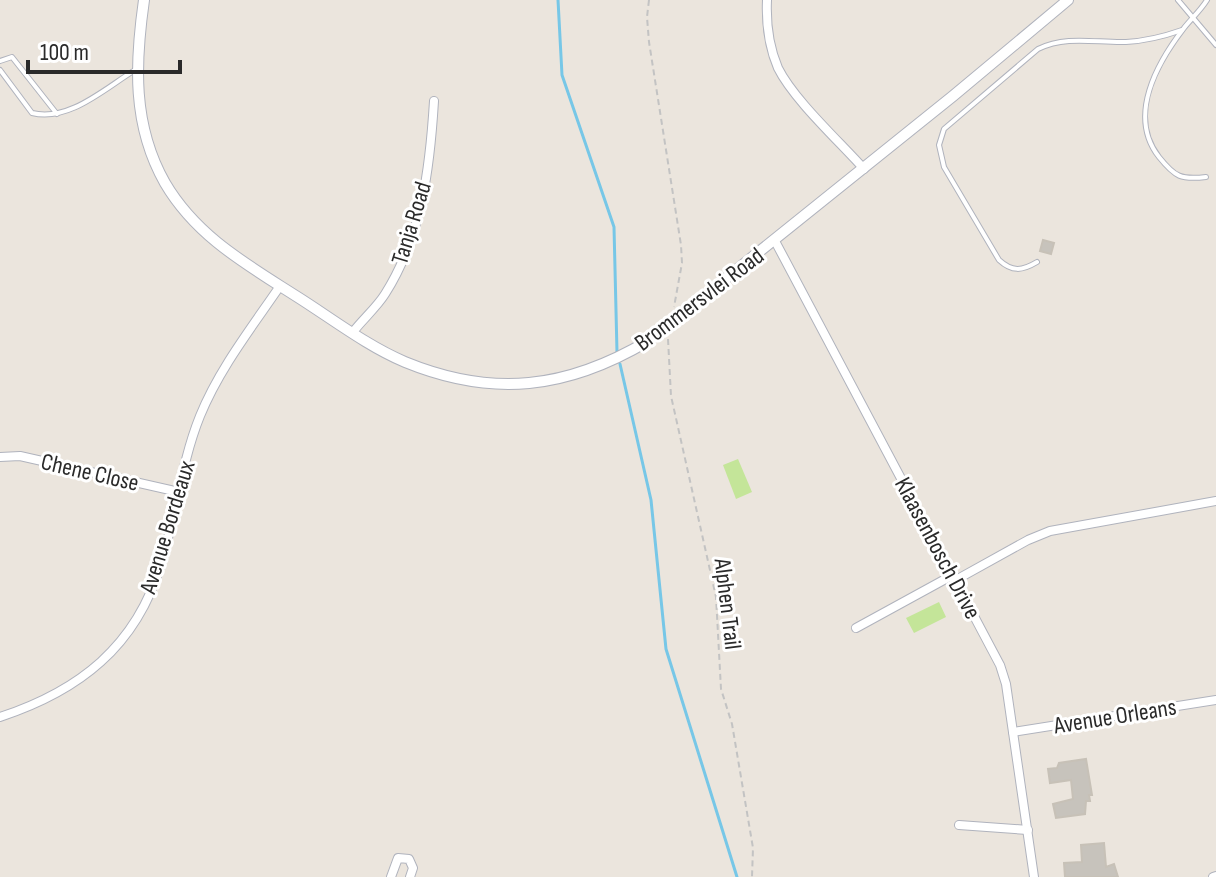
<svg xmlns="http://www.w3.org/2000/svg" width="1216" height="877" viewBox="0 0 1216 877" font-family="'Sofia Sans Condensed',sans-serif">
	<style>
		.pitch { fill: #c4e599 }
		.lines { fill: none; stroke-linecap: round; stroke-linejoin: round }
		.stream { stroke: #77c7e7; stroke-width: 3 }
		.building { fill: #c7c3bc; stroke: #c7c1b7; stroke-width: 2 }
		.service-casing { stroke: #b0b3bd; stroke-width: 6 }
		.minor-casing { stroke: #b0b3bd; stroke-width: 10 }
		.tertiary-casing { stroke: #b0b3bd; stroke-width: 12 }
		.path { stroke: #c3c3c3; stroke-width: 2; stroke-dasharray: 6 4; stroke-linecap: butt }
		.service { stroke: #fff; stroke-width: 4 }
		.minor { stroke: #fff; stroke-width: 8 }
		.tertiary { stroke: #fff; stroke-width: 10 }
		.labels { text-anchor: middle; stroke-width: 6; stroke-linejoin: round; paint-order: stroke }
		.street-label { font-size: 24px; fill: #2a2a2a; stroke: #fff }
	</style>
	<rect width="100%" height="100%" fill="#ebe5dd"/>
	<g class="pitch">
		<polygon points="738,459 752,492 736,499 723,465"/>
		<polygon points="939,602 946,617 914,633 906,618"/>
	</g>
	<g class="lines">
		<g class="stream">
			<polyline points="558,0 562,75 614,227 617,352"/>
			<polyline points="620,364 651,500 666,649 737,877"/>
		</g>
	</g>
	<g class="building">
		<polygon points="1043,240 1054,243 1051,254 1040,251"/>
		<polygon points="1086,759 1092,795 1089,795 1090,801 1086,801 1085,814 1056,818 1053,804 1073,799 1071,780 1050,783 1048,769 1057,768 1059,763"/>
		<polygon points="1104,843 1106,867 1114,864 1118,877 1065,877 1064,863 1082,862 1081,845"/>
	</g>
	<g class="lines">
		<defs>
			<g id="service">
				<polyline points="1178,0 1216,45"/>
				<polyline points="0,61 12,57 57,114"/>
				<path d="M 0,70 L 32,113 C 69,122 104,89 135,70"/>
				<path d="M 1206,177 C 1181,180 1175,177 1159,157 C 1127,116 1157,63 1184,28 C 1191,19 1201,10 1207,0"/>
				<path d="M 1037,262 C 1022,271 1012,272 999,260 L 944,167 L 939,145 L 944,129 L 1038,49 C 1067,35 1096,43 1126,42 C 1145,41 1165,36 1182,30"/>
			</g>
			<g id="minor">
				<path d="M 767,0 C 766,22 769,47 778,68 C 794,100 839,141 864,169"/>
				<polyline points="775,241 1000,665 1006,684 1034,877"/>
				<path d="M 353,332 C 363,319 377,307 385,294 C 422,236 430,167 434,101"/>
				<polyline points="0,457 20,456 179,492"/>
				<polyline points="954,581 1028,540 1050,531 1216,501"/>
				<polyline points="856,628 951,576"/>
				<path d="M 0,717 C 79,691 136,647 161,564 C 176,515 181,463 200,416 C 219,369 252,327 280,286"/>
				<polyline points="1013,732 1216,700"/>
				<polyline points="959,825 1028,830"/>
				<polyline points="391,877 398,858 409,859 413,868 410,877"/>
				<polyline points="1213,877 1216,876"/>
			</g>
			<path id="tertiary" d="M 144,0 C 135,63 132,125 165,183 C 196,236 246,264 296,296 C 331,318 367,346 405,362 C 493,398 567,389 648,341 L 953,96 L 1068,0"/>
		</defs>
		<use href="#service" class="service-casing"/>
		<use href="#minor" class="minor-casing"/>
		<use href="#tertiary" class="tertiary-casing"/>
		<g class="path">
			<polyline points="649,0 647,17 649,42 681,245 682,263 674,307"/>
			<polyline points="668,339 671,396 716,597 721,689 732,724 753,848 752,877"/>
		</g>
		<use href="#service" class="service"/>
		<use href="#minor" class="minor"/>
		<use href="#tertiary" class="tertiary"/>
	</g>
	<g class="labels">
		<g class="street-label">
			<text transform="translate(411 223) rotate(-73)" y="8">Tanja Road</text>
			<text transform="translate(699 299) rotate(-37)" y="8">Brommersvlei Road</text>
			<text transform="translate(90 472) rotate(13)" y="8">Chene Close</text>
			<text transform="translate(167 527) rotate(-73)" y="8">Avenue Bordeaux</text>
			<text transform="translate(938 548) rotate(62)" y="8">Klaasenbosch Drive</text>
			<text transform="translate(728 604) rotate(83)" y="8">Alphen Trail</text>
			<text transform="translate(1115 716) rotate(-9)" y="8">Avenue Orleans</text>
		</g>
	</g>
	<path d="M28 60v12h152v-12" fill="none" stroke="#2a2a2a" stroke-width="4"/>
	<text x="40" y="60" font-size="24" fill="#2a2a2a" stroke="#ffffff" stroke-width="6" paint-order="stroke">100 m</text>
</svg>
